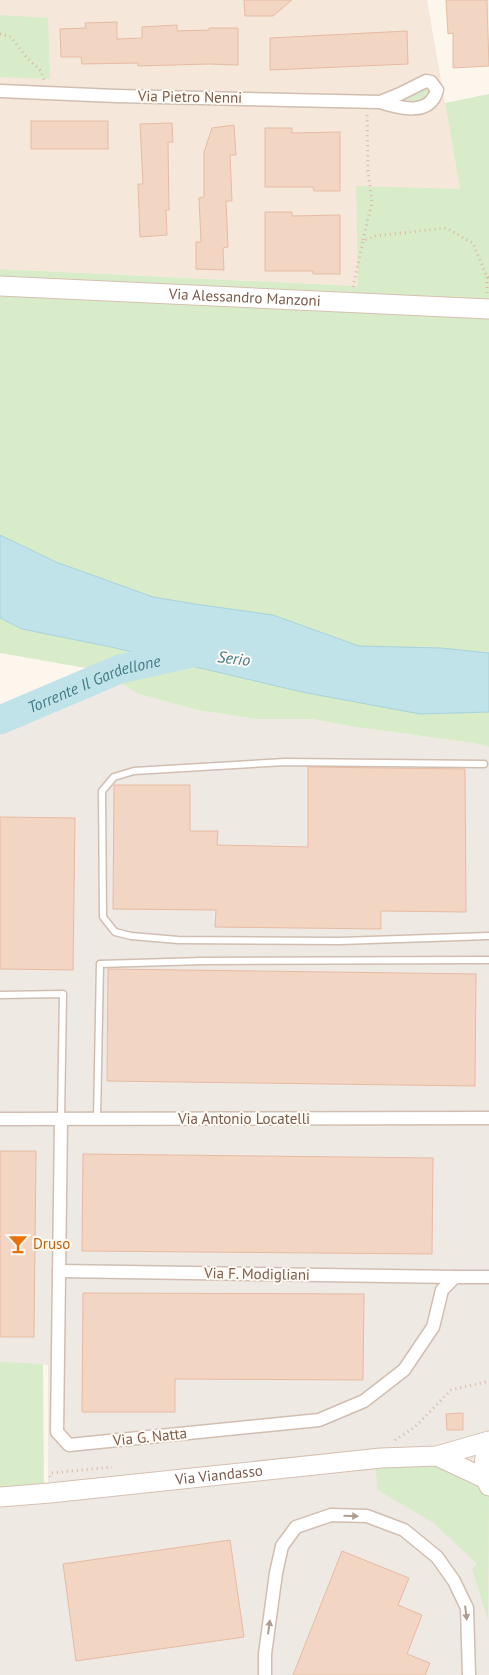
<svg xmlns="http://www.w3.org/2000/svg" width="489" height="1675" viewBox="0 0 489 1675" font-family="'PT Sans',sans-serif">
	<style>
		.residential { fill: #f5e8da }
		.industrial { fill: #efe9e4 }
		.green { fill: #d8ecc9 }
		.water { fill: #bfe3e8; stroke: #a5d3da }
		.lines { fill: none; stroke-linecap: round; stroke-linejoin: round }
		.river { stroke: #bfe3e8; stroke-width: 29 }
		.building { fill: #f3d5c3; stroke: #e6bba3 }
		.lane-casing { stroke: #d1beb0; stroke-width: 9 }
		.street-casing { stroke: #d1beb0; stroke-width: 15 }
		.secondary-casing { stroke: #d6c0b0; stroke-width: 21 }
		.path { stroke: #d9b8a5; stroke-width: 3; stroke-dasharray: 1 4; stroke-linecap: butt }
		.lane { stroke: #fff; stroke-width: 6 }
		.street { stroke: #fff; stroke-width: 12 }
		.secondary { stroke: #fff; stroke-width: 19 }
		.oneway { fill: #af9d94 }
		.labels { text-anchor: middle; stroke-width: 4; stroke-linejoin: round; paint-order: stroke }
		.street-label { font-size: 15px; fill: #7a5c4d; stroke: #fffaf3 }
		.food-label { font-size: 15px; fill: #c56008; stroke: #fffaf3; text-anchor: start }
		.water-label { font-size: 16px; font-style: italic; fill: #437c86; stroke: #fffaf3 }
	</style>
	<rect width="100%" height="100%" fill="#fdf6ec"/>
	<polygon class="residential" points="0,0 427,0 460,189 358,286 0,269"/>
	<polygon class="industrial" points="97,670 139,694 197,710 256,719 312,719 355,727 474,743 489,747 489,1675 0,1675 0,1481 48,1484 48,1365 0,1363 0,707 16,698"/>
	<g class="green">
		<polygon points="0,15 48,18 50,79 0,77"/>
		<path d="M 425,86 L 431,89 L 429,95 C 423,100 416,105 408,102 L 409,96 Z"/>
		<polygon points="489,94 489,653 441,648 359,646 273,615 195,604 153,597 56,562 0,535 0,269 358,286 356,186 460,189 445,103"/>
		<polygon points="0,618 22,629 111,647 302,692 420,714 489,712 489,747 474,743 355,727 312,719 256,719 197,710 139,694 97,670 0,653"/>
		<polygon points="0,1362 43,1364 44,1491 0,1492"/>
		<polygon points="375,1464 436,1465 469,1476 489,1495 488,1620 472,1569 477,1564 435,1524 378,1490"/>
	</g>
	<polygon class="water" points="0,535 56,562 153,597 195,604 273,615 359,646 441,648 489,653 489,712 420,714 302,692 111,647 22,629 0,618"/>
	<g class="lines">
		<path class="river" id="s1" d="M 0,720 L 120,669 L 192,653"/>
	</g>
	<g class="building">
		<polygon points="244,0 292,0 273,16 245,16"/>
		<polygon points="446,0 487,0 489,66 453,68 453,33 448,34"/>
		<polygon points="117,22 117,39 142,38 142,27 177,25 177,31 209,30 209,28 238,28 238,65 209,64 138,66 138,63 82,64 81,57 61,57 60,29 86,28 85,23"/>
		<polygon points="407,31 408,64 270,70 270,38"/>
		<rect x="31" y="121" width="77" height="28"/>
		<polygon points="172,123 173,142 168,142 169,210 166,210 167,235 140,237 138,184 143,184 140,124"/>
		<polygon points="234,125 236,155 230,155 232,201 226,201 228,247 223,248 224,270 196,269 196,242 201,242 199,198 204,197 204,152 212,128"/>
		<polygon points="265,128 292,128 292,133 340,132 340,191 314,191 313,187 265,187"/>
		<polygon points="265,212 292,212 292,216 340,215 340,274 313,274 313,271 265,271"/>
		<polygon points="308,767 465,769 466,912 381,911 381,929 215,927 216,910 113,909 114,785 190,785 190,831 218,831 217,845 308,847"/>
		<polygon points="0,817 75,818 73,970 0,969"/>
		<polygon points="108,969 476,974 475,1086 107,1081"/>
		<polygon points="0,1151 36,1151 34,1337 0,1337"/>
		<polygon points="83,1154 433,1158 432,1254 82,1251"/>
		<polygon points="83,1293 364,1294 363,1380 175,1379 175,1412 82,1412"/>
		<polygon points="463,1413 463,1430 447,1430 446,1414"/>
		<polygon points="230,1540 244,1637 76,1661 63,1564"/>
		<polygon points="342,1551 409,1578 398,1605 422,1615 407,1654 430,1663 425,1675 293,1675"/>
	</g>
	<g class="lines">
		<defs>
			<g id="lane">
				<polyline points="484,764 285,762 134,771 114,777 102,791 103,917 115,932 131,936 178,940 340,941 489,936"/>
				<polyline points="0,995 63,994 61,1120"/>
				<polyline points="97,1120 100,964 203,961 489,960"/>
			</g>
			<g id="street">
				<path d="M 0,91 L 116,96 L 380,102 C 399,108 430,117 437,90 L 431,82 L 426,81 L 400,94 L 380,102"/>
				<polyline points="0,1119 489,1118"/>
				<polyline points="61,1120 57,1432 69,1445 319,1420 364,1401 404,1370 433,1327 442,1290 455,1277 489,1277"/>
				<polyline points="59,1271 455,1277"/>
				<polyline points="265,1675 265,1654 276,1573 282,1546 296,1527 331,1515 367,1516 404,1530 437,1557 454,1581 467,1608 469,1675"/>
			</g>
			<g id="secondary">
				<path id="s2" d="M 0,286 L 489,309"/>
				<path d="M 489,1444 C 483,1458 483,1472 489,1486"/>
				<polyline points="437,1456 486,1479"/>
				<path id="s3" d="M 0,1497 L 50,1493 L 381,1458 L 437,1456 L 489,1441"/>
			</g>
		</defs>
		<use href="#lane" class="lane-casing"/>
		<use href="#street" class="street-casing"/>
		<use href="#secondary" class="secondary-casing"/>
		<g class="path">
			<polyline points="0,34 11,37 27,58 41,71 44,80"/>
			<polyline points="363,240 372,202 368,171 367,115"/>
			<polyline points="487,277 487,294"/>
			<polyline points="353,287 363,241 375,236 446,228 473,243 487,277 489,278"/>
			<polyline points="395,1440 415,1427 451,1390 489,1381"/>
			<polyline points="50,1477 51,1473 112,1467"/>
		</g>
		<use href="#lane" class="lane"/>
		<use href="#street" class="street"/>
		<use href="#secondary" class="secondary"/>
	</g>
	<defs><path id="oneway-solid" d="M-6-.8H1V-3.2L6.5 0L1 3.2V.8H-6Z" transform="scale(1.25)"/></defs>
	<g class="oneway">
		<use href="#oneway-solid" transform="translate(351 1516) rotate(2)"/>
		<use href="#oneway-solid" transform="translate(466 1613) rotate(83)"/>
		<use href="#oneway-solid" transform="translate(269 1627) rotate(-82)"/>
	</g>
	<defs>
		<symbol id="bar-bare" viewBox="-9 -9 18 18"><path d="M-6-5H6L.8 .8V4.5H3.5V6h-7V4.5H-.8V.8Z" fill="#e8710a" stroke="#fffaf3" stroke-width="2.5" paint-order="stroke"/></symbol>
	</defs>
	<g fill-rule="evenodd">
		<use href="#bar-bare" x="4" y="1230" width="28" height="28"/>
	</g>
	<g class="labels">
		<g class="street-label">
			<text transform="translate(190 97) rotate(1)" y="5">Via Pietro Nenni</text>
			<text dy="5" stroke="none"><textPath href="#s2" startOffset="245">Via Alessandro Manzoni</textPath></text>
			<text x="244" y="1124">Via Antonio Locatelli</text>
			<text transform="translate(257 1274) rotate(1)" y="5">Via F. Modigliani</text>
			<text transform="translate(150 1437) rotate(-6)" y="5">Via G. Natta</text>
			<text dy="5" stroke="none"><textPath href="#s3" startOffset="220">Via Viandasso</textPath></text>
		</g>
		<g class="food-label">
			<text x="33" y="1249">Druso</text>
		</g>
		<g class="water-label">
			<text transform="translate(234 658) rotate(7)" y="6">Serio</text>
			<text dy="6" stroke="none"><textPath href="#s1" startOffset="101">Torrente Il Gardellone</textPath></text>
		</g>
	</g>
</svg>
